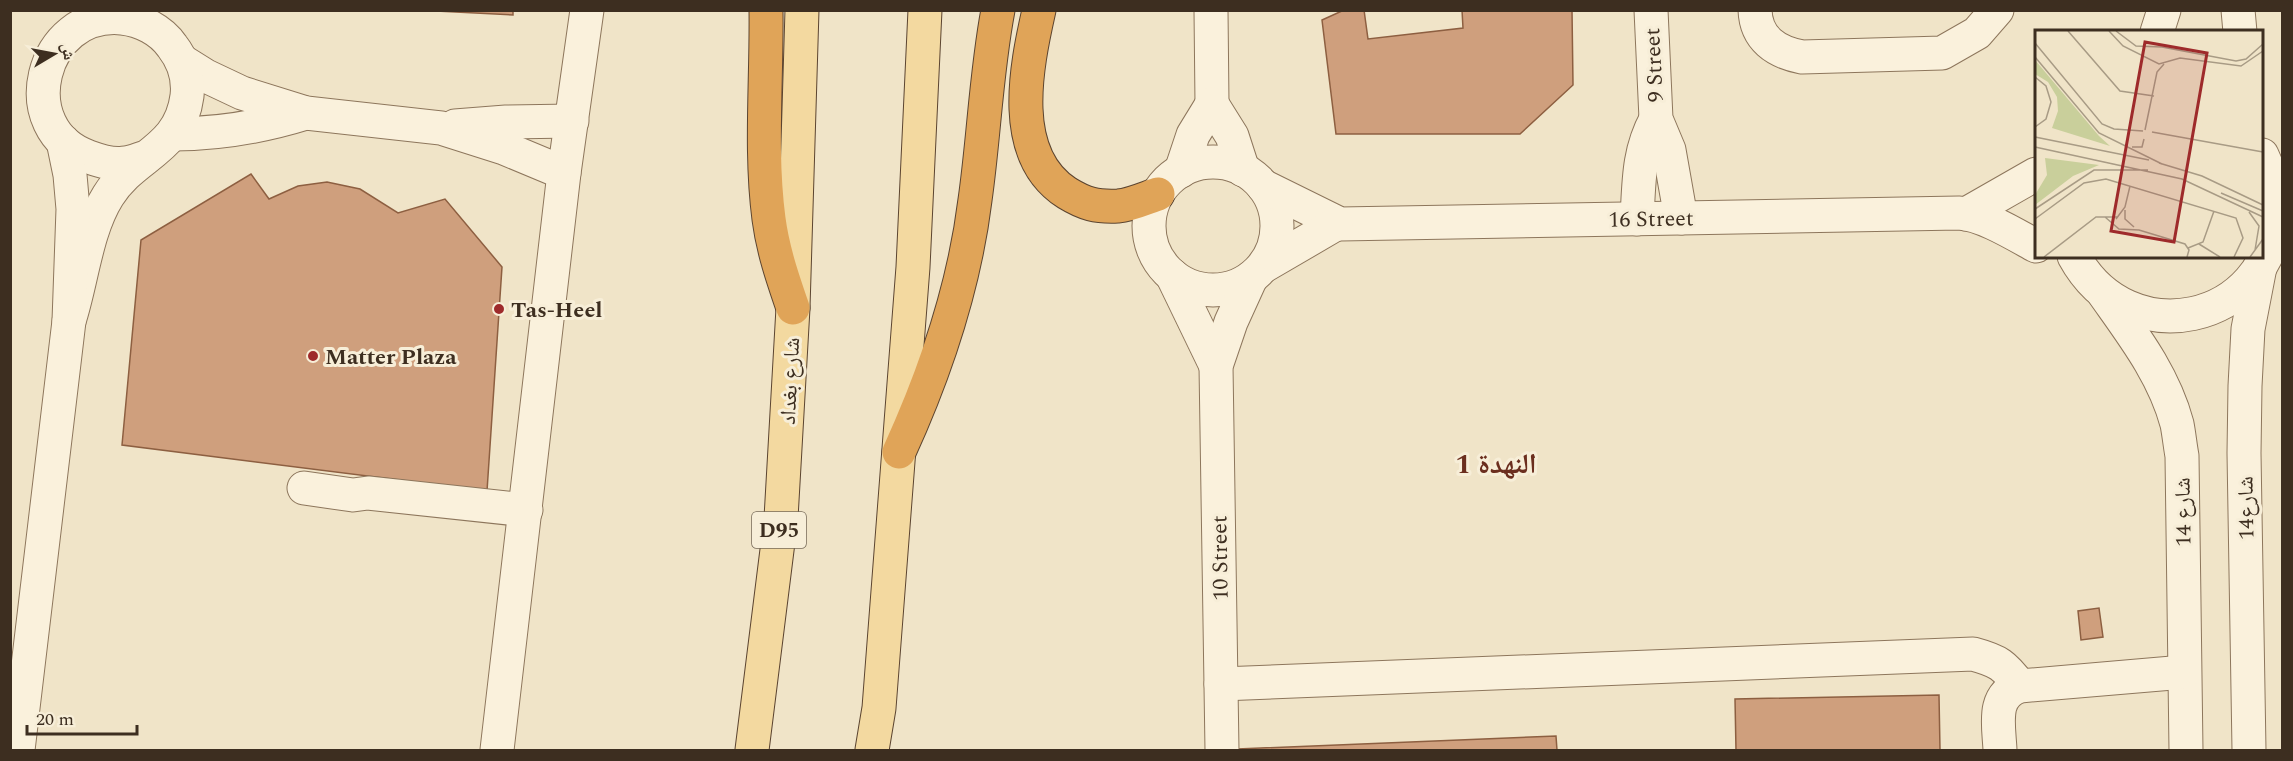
<svg xmlns="http://www.w3.org/2000/svg" width="2293" height="761" viewBox="0 0 2293 761" font-family="Spectral,'Noto Naskh Arabic',serif">
	<style>
		.building { fill: #cf9f7d; stroke: #8d5f41; stroke-width: 1.5 }
		.lines { fill: none; stroke-linecap: round; stroke-linejoin: round }
		.minor-casing { stroke: #8d765c; stroke-width: 35 }
		.major-casing { stroke: #5b4430; stroke-width: 35 }
		.highway-casing { stroke: #5b4430; stroke-width: 35 }
		.minor { stroke: #faf1dc; stroke-width: 33 }
		.major { stroke: #f3d9a0; stroke-width: 33 }
		.highway { stroke: #e0a458; stroke-width: 33 }
		.poi-dot { fill: #9e2a2b; stroke: #f7eed8; stroke-width: 2 }
		.labels { text-anchor: middle; stroke-width: 6; stroke-linejoin: round; paint-order: stroke }
		.shield { fill: #f7eed8; stroke: #756857; stroke-width: 1.5 }
		.shield-label { font-size: 21px; font-weight: bold; fill: #3d2e20 }
		.street-label { font-size: 22px; fill: #3d2e20; stroke: #f7eed8 }
		.poi-label { font-size: 22px; font-weight: bold; fill: #3d2e20; stroke: #f7eed8; text-anchor: start }
		.district-label { font-size: 28px; font-weight: bold; fill: #6b2e1e; stroke: #f7eed8 }
		.inset-road { fill: none; stroke: #a89b85; stroke-width: 1.5 }
		.view { fill: #9e2a2b; fill-opacity: 0.15; stroke: #9e2a2b; stroke-width: 3 }
		.inset-edge { fill: none; stroke: #3d2e20; stroke-width: 3 }
	</style>
	<rect width="100%" height="100%" fill="#f0e4c8"/>
	<g class="building">
		<polygon points="416,10 513,10 513,15"/>
		<polygon points="1344,10 1364,10 1368,39 1463,28 1462,10 1572,10 1573,85 1520,134 1336,134 1322,20"/>
		<polygon points="251,174 269,199 298,186 327,182 360,189 398,213 445,199 502,267 487,491 122,445 141,240"/>
		<polygon points="2099,608 2103,637 2081,640 2078,611"/>
		<polygon points="1939,695 1940,750 1736,750 1735,699"/>
		<polygon points="1556,736 1557,750 1238,750 1238,749"/>
	</g>
	<g class="lines">
		<defs>
			<g id="minor">
				<polyline points="1211,10 1212,104"/>
				<polyline points="1651,10 1656,119 1669,150 1681,218"/>
				<path d="M 1755,10 C 1756,39 1776,52 1802,57 L 1942,53 L 1977,33 L 1997,10"/>
				<polyline points="2238,10 2240,32"/>
				<polyline points="2157,32 2164,10"/>
				<polyline points="182,61 206,76 242,93 306,113 441,128 504,148 564,173"/>
				<polyline points="1212,104 1232,136 1243,170"/>
				<polyline points="455,126 506,122 572,121"/>
				<path d="M 174,134 C 218,134 264,126 306,113"/>
				<circle cx="1213" cy="226" r="64"/>
				<polyline points="1181,171 1193,135 1212,104"/>
				<path d="M 1263,186 L 1340,224 L 1959,213 C 1982,214 2016,235 2036,246"/>
				<polyline points="1966,214 2036,174"/>
				<path d="M 1637,219 C 1639,182 1638,152 1656,119"/>
				<path d="M 2074,256 C 2128,355 2270,325 2277,212 C 2278,191 2270,173 2262,155"/>
				<polyline points="1264,266 1336,224"/>
				<polyline points="1172,275 1216,366"/>
				<path d="M 2104,294 C 2133,335 2164,375 2177,424 C 2179,434 2180,445 2182,456 L 2186,750"/>
				<path d="M 69,321 C 82,281 86,231 108,196 C 134,154 180,151 187,96 C 189,78 183,60 172,46 C 161,30 141,20 122,18 C 40,10 11,130 89,157 C 100,161 112,165 124,163 C 131,163 139,159 146,157"/>
				<polyline points="304,488 353,495 368,493 526,510"/>
				<path d="M 1221,684 L 1973,654 C 1999,661 2004,665 2020,686"/>
				<polyline points="18,750 69,321 73,209 70,175 63,141"/>
				<polyline points="497,750 564,173 587,10"/>
				<polyline points="1222,750 1216,366 1231,322 1251,278"/>
				<path d="M 2000,750 C 1999,726 1991,695 2020,686 L 2184,672"/>
				<polyline points="2249,750 2244,453 2245,386 2248,329 2260,267"/>
			</g>
			<g id="major">
				<polyline points="752,750 781,518 793,308 802,10"/>
				<polyline points="872,750 879,708 913,267 925,10"/>
			</g>
			<g id="highway">
				<path d="M 766,10 C 767,80 760,150 769,219 C 773,250 783,279 793,308"/>
				<path d="M 1039,10 C 1026,68 1008,155 1067,193 C 1085,204 1096,207 1118,206 C 1131,205 1146,198 1158,194"/>
				<path d="M 899,452 C 936,371 964,289 975,200 C 984,137 986,73 998,10"/>
			</g>
		</defs>
		<use href="#minor" class="minor-casing"/>
		<use href="#major" class="major-casing"/>
		<use href="#highway" class="highway-casing"/>
		<use href="#minor" class="minor"/>
		<use href="#major" class="major"/>
		<use href="#highway" class="highway"/>
	</g>
	<g class="poi-dot">
		<circle cx="499" cy="309" r="6"/>
		<circle cx="313" cy="356" r="6"/>
	</g>
	<g class="labels">
		<rect class="shield" x="752" y="512" width="54" height="36" rx="4.5"/>
		<g class="shield-label">
			<text x="779" y="537">D95</text>
		</g>
		<g class="street-label">
			<text transform="translate(1653 65) rotate(-93)" y="8">9 Street</text>
			<text transform="translate(1651 218) rotate(-1)" y="8">16 Street</text>
			<text transform="translate(789 381) rotate(-87)" y="8">شارع بغداد</text>
			<text transform="translate(2245 508) rotate(-91)" y="8">شارع14</text>
			<text transform="translate(2182 512) rotate(-91)" y="8">شارع 14</text>
			<text transform="translate(1219 558) rotate(-91)" y="8">10 Street</text>
		</g>
		<g class="poi-label">
			<text x="511" y="317">Tas-Heel</text>
			<text x="325" y="364">Matter Plaza</text>
		</g>
		<g class="district-label">
			<text x="1496" y="473">النهدة 1</text>
		</g>
	</g>
	<g transform="translate(2035 30)">
		<rect width="228" height="228" fill="#f0e4c8"/>
		<path d="M 0,30 L 64,106 L 75,116 L 17,98 L 23,81 L 22,67 L 13,52 L 0,44 ZM 10,128 L 64,135 L 38,146 L 0,175 L 0,165 L 12,145 Z" fill="#c9cf9b"/>
		<path class="inset-road" d="M 33,1 L 85,61 L 119,66M 74,1 L 88,16 L 124,34 L 145,28 L 206,36 L 228,21M 81,1 L 101,16 L 127,17 L 201,31 L 211,29 L 228,14M 0,13 L 67,94 L 79,99 L 108,101M 0,27 L 64,103 L 127,134M 0,47 L 11,56 L 16,72 L 11,89 L 0,97M 110,100 L 122,42 L 129,34M 117,102 L 228,122M 0,107 L 114,130M 0,117 L 147,149 L 228,187M 97,117 L 107,117 L 109,109M 0,131 L 0,155M 124,133 L 167,146 L 228,175M 186,163 L 228,181M 0,179 L 59,140 L 113,140M 90,180 L 90,189 L 99,197M 214,182 L 224,196 L 220,220M 70,187 L 84,199 L 104,200 L 150,214 L 154,220 L 152,227M 0,189 L 49,153 L 71,149 L 201,188 L 208,208 L 199,227M 81,189 L 90,177 L 95,156M 164,214 L 185,227M 153,218 L 168,212 L 179,181M 9,227 L 61,187 L 82,187M 215,227 L 228,209"/>
		<path class="view" d="M 110,12 L 172,23 L 139,212 L 76,201 Z"/>
		<rect width="228" height="228" class="inset-edge"/>
	</g>
	<rect width="2293" height="761" fill="none" stroke="#3d2e20" stroke-width="24"/>
	<g transform="translate(54 54) rotate(80)" stroke="#f7eed8" stroke-width="4.5" paint-order="stroke">
	<path d="M0-4.5L10 22L0 15L-10 22Z" fill="#3d2e20"/>
	<text y="-9" font-size="16" font-weight="bold" text-anchor="middle" fill="#3d2e20">ش</text>
	</g>
	<path d="M27 725v9h110v-9" fill="none" stroke="#3d2e20" stroke-width="3"/>
	<text x="36" y="725" font-size="18" fill="#3d2e20" stroke="#f7eed8" stroke-width="4.5" paint-order="stroke">20 m</text>
</svg>
